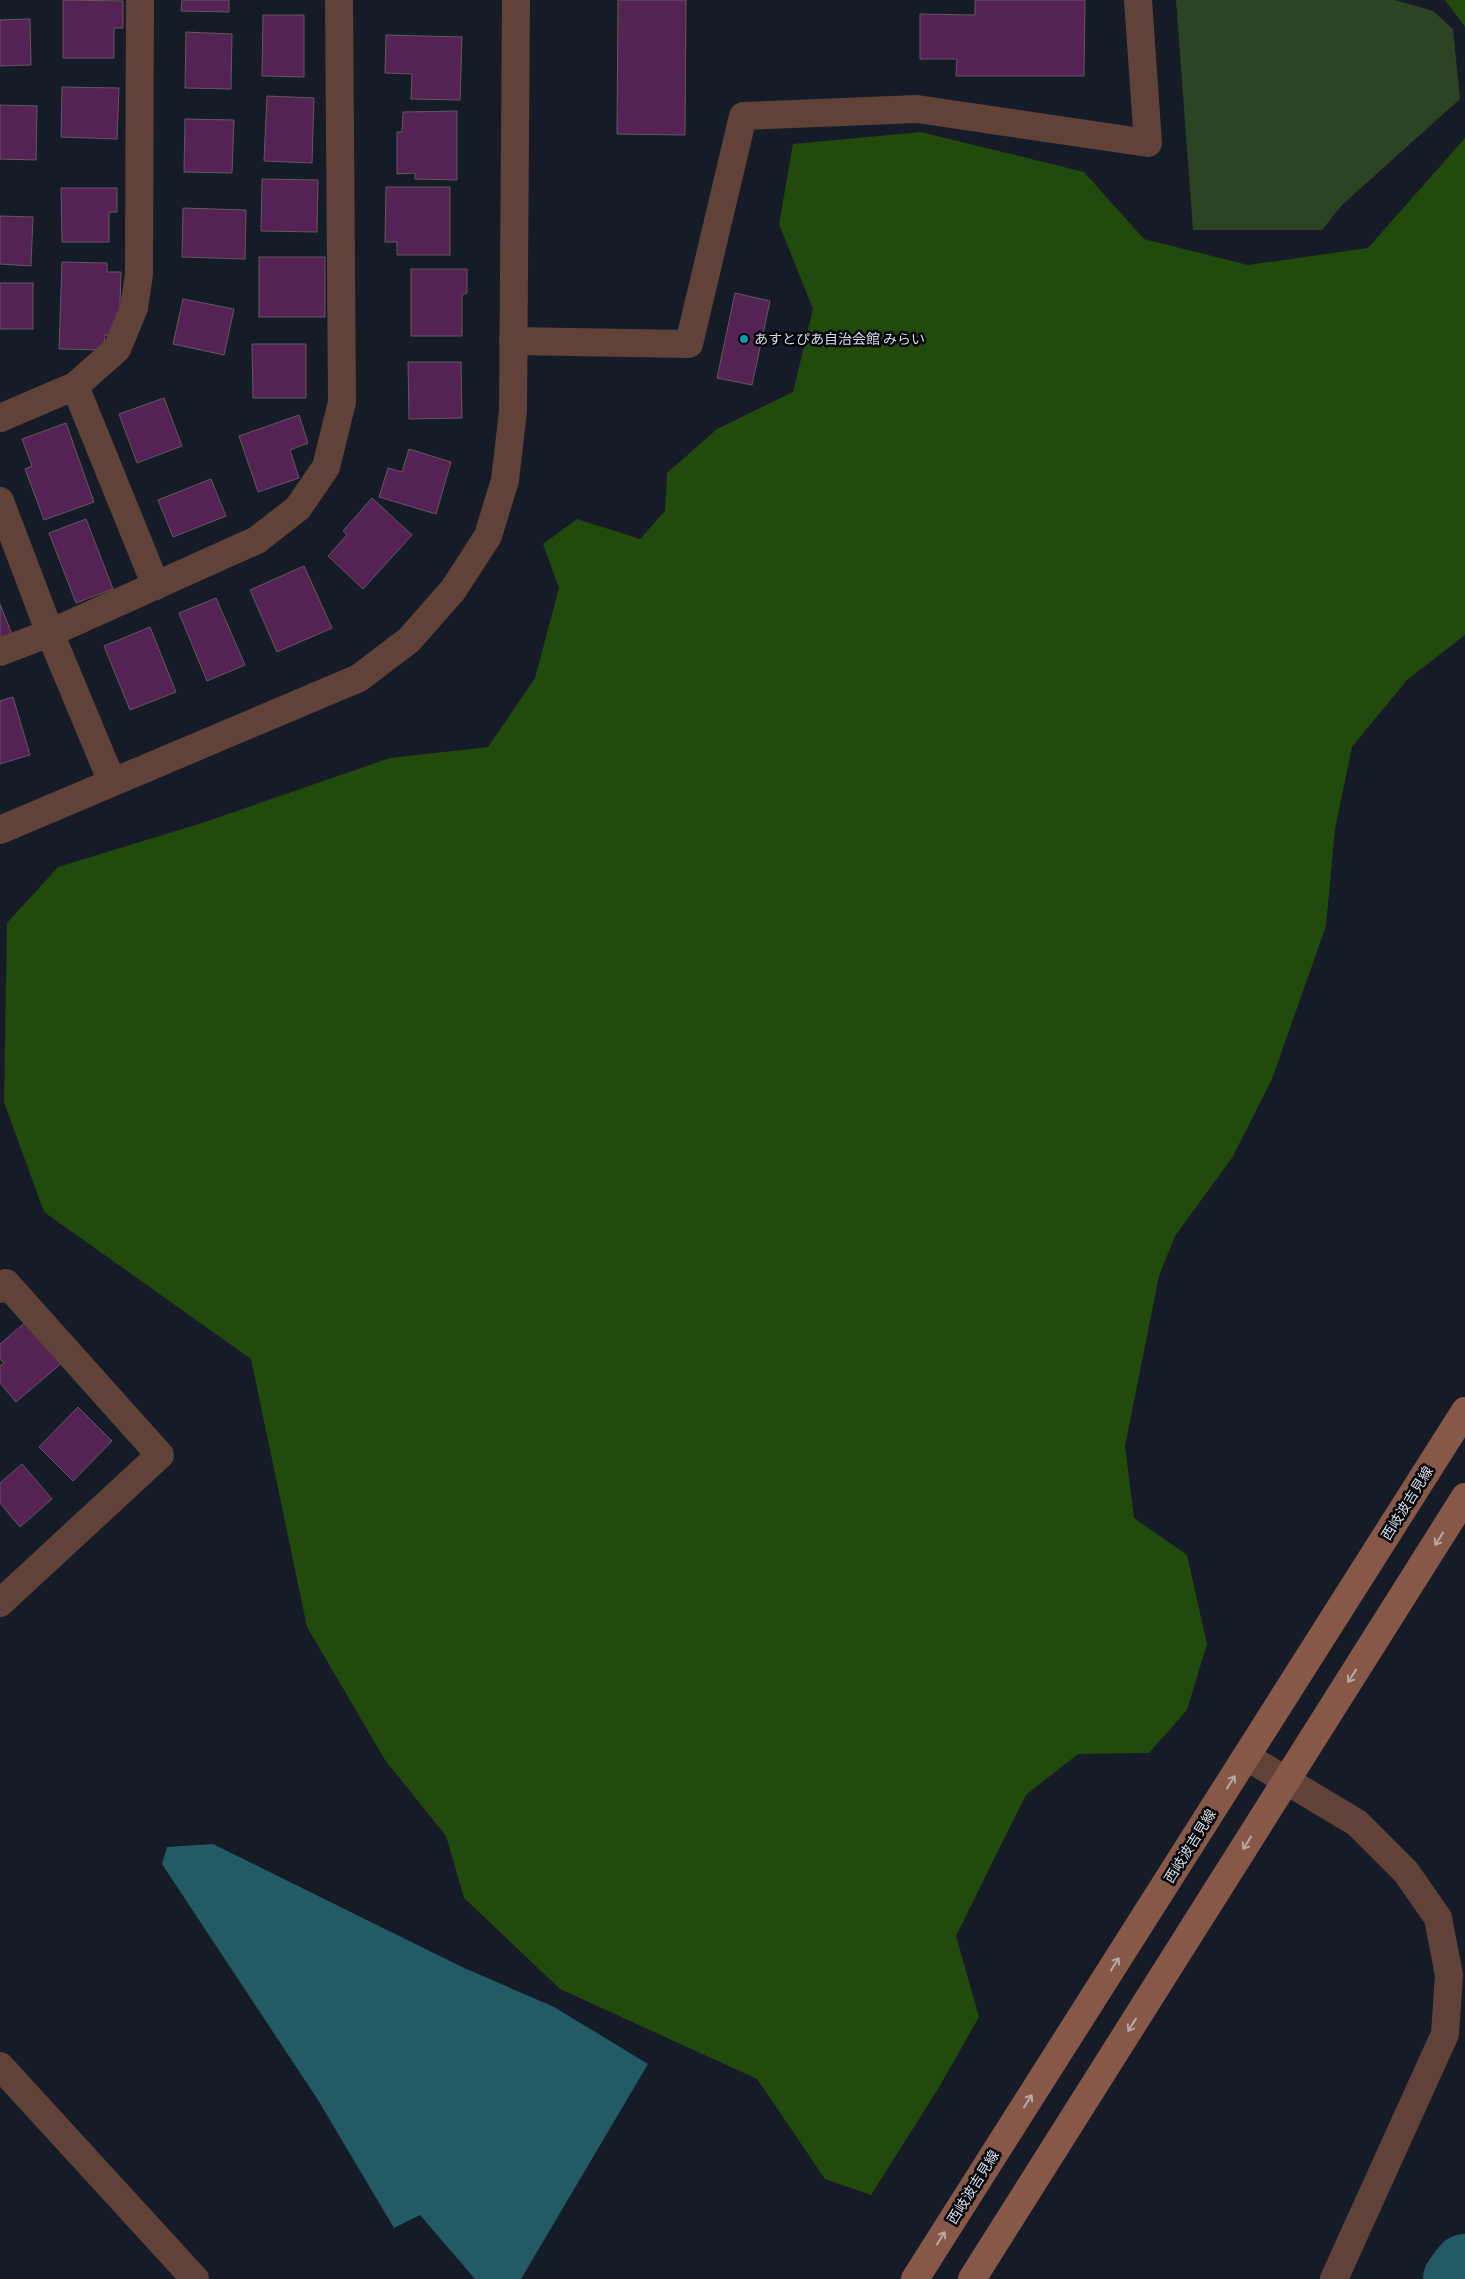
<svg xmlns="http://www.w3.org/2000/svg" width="1465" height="2279" viewBox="0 0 1465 2279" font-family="'Titillium Web','Noto Sans JP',sans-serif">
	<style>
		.green { fill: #2c4424 }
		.forest { fill: #214a0c }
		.water { fill: #225b64 }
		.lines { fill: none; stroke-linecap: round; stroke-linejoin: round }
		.river { stroke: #225b64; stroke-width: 66 }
		.building { fill: #552353; stroke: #645763 }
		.minor { stroke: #614239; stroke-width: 28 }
		.tertiary { stroke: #614239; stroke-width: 28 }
		.secondary { stroke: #875748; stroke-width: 28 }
		.oneway { stroke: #b8a8a7 }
		.culture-dot { fill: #0f9aa8; stroke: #04060b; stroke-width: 2 }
		.labels { text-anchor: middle; stroke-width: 5; stroke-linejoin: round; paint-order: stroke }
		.poi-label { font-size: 14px; fill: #d9dee7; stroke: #04060b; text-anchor: start }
		.street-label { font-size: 14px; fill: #d9dee7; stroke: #04060b }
	</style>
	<rect width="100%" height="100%" fill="#151b27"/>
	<polygon class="green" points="1176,0 1395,0 1433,11 1453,29 1460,99 1342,205 1322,230 1193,230"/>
	<g class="forest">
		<polygon points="1445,0 1465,0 1465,27"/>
		<polygon points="921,132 1084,172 1144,239 1248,265 1368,248 1465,138 1465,635 1407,680 1352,747 1335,829 1326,926 1272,1079 1232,1158 1175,1236 1159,1276 1125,1446 1134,1518 1187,1555 1207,1644 1187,1710 1149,1753 1078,1754 1026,1795 956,1936 979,2017 938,2089 871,2195 825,2179 757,2079 560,1989 464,1898 446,1836 385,1760 307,1627 251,1359 44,1212 4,1102 7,923 58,867 205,822 390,758 488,747 535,678 559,588 543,544 577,519 640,539 665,511 667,473 717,429 793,392 813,309 779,224 793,144"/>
	</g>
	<polygon class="water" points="213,1844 462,1967 554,2007 648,2064 521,2279 475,2279 420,2215 394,2228 318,2100 162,1864 167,1847"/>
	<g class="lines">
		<polyline class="river" points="1456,2279 1465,2267"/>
	</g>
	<g class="building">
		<polygon points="63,0 123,1 123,28 114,28 114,58 63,58"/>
		<polygon points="182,0 229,0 229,12 181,11"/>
		<polygon points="618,0 686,0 685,135 617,134"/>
		<polygon points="975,0 1085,0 1084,76 956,76 957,59 920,59 920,14 975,15"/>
		<polygon points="263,15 304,15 304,77 262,76"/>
		<polygon points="30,19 31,65 0,66 0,20"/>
		<polygon points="186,32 232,34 231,89 185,88"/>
		<polygon points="386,35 462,37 460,100 411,99 412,74 385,73"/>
		<polygon points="62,87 119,88 117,139 61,137"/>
		<polygon points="267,96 314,98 312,163 264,161"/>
		<polygon points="0,105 37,106 36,160 0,159"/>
		<polygon points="457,111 457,180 415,179 415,173 397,174 397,132 402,132 403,112"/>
		<polygon points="185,119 234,120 232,173 184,172"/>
		<polygon points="262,179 318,180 317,232 261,231"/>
		<polygon points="386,187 450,187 450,255 397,255 397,242 385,242"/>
		<polygon points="61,188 117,188 117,212 109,212 109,242 62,242"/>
		<polygon points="183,208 246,210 245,259 182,257"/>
		<polygon points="0,216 33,217 31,266 0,264"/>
		<rect x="259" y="257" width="66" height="60"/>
		<polygon points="62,262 107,263 107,272 121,272 119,336 105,335 104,350 59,349"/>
		<polygon points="411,269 467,269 467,293 462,295 462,336 411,336"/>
		<rect x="0" y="283" width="33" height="46"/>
		<polygon points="735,293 770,301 752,385 717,378"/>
		<polygon points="183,299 234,309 224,355 173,344"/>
		<polygon points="252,344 306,344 306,398 253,398"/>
		<polygon points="408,362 461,362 462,418 409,419"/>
		<polygon points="164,398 182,446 137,463 119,414"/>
		<polygon points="299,415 308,443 290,450 299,478 258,492 239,436"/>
		<polygon points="66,423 94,502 44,520 25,469 32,466 22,439"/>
		<polygon points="409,449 451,462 436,514 379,497 388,468 402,472"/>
		<polygon points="211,479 226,516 173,537 158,500"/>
		<polygon points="372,498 412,535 363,589 328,556 347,535 343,531"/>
		<polygon points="86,519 113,589 76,603 49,533"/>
		<polygon points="304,566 332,628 277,652 250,590"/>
		<polygon points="216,598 245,665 207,681 179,613"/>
		<polygon points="0,604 13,637 0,642"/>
		<polygon points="150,627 176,692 130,710 104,646"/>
		<polygon points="13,697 30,755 0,764 0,701"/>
		<polygon points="28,1320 63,1362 16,1402 0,1383 0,1366 4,1363 0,1359 0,1344"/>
		<polygon points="78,1407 112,1441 73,1481 39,1447"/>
		<polygon points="22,1464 52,1499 20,1527 0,1503 0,1483"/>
	</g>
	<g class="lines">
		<g class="minor">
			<polyline points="513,341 689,344 743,116 917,109 1148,143 1138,0"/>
			<polyline points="75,386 156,586"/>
			<polyline points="0,418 75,386 117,349 134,308 139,274 140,0"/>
			<polyline points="0,501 50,633 112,782"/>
			<polyline points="0,652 50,633 257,540 298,508 326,467 342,402 339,0"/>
			<polyline points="0,1289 6,1283 160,1455 0,1603"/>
		</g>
		<g class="tertiary">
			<polyline points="0,830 359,678 409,640 453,590 488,536 505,480 513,411 516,0"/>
			<polyline points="1247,1757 1357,1823 1406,1872 1438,1918 1449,1975 1445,2034 1334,2279"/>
			<polyline points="0,2066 195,2279"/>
		</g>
		<g class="secondary">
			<polyline points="915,2279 1465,1411"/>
			<polyline points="972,2279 1465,1497"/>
		</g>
	</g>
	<defs><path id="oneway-shaft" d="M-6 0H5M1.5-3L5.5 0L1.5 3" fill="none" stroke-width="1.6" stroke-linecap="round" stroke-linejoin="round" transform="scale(1.25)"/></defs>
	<g class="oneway">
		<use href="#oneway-shaft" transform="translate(1439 1539) rotate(122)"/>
		<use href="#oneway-shaft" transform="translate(1352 1676) rotate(122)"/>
		<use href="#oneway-shaft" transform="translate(1231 1782) rotate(-58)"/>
		<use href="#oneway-shaft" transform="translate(1247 1843) rotate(122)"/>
		<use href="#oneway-shaft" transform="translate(1115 1964) rotate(-58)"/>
		<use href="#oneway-shaft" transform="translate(1132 2025) rotate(122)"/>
		<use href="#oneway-shaft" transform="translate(1028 2101) rotate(-58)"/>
		<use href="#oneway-shaft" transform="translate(941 2238) rotate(-58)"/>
	</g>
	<circle class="culture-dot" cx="744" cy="339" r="5"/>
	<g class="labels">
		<g class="poi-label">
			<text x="754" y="344">あすとぴあ自治会館 みらい</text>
		</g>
		<g class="street-label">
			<text transform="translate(1407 1503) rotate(-58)" y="5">西岐波吉見線</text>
			<text transform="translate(1190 1846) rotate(-58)" y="5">西岐波吉見線</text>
			<text transform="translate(973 2187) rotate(-58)" y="5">西岐波吉見線</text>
		</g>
	</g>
</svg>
